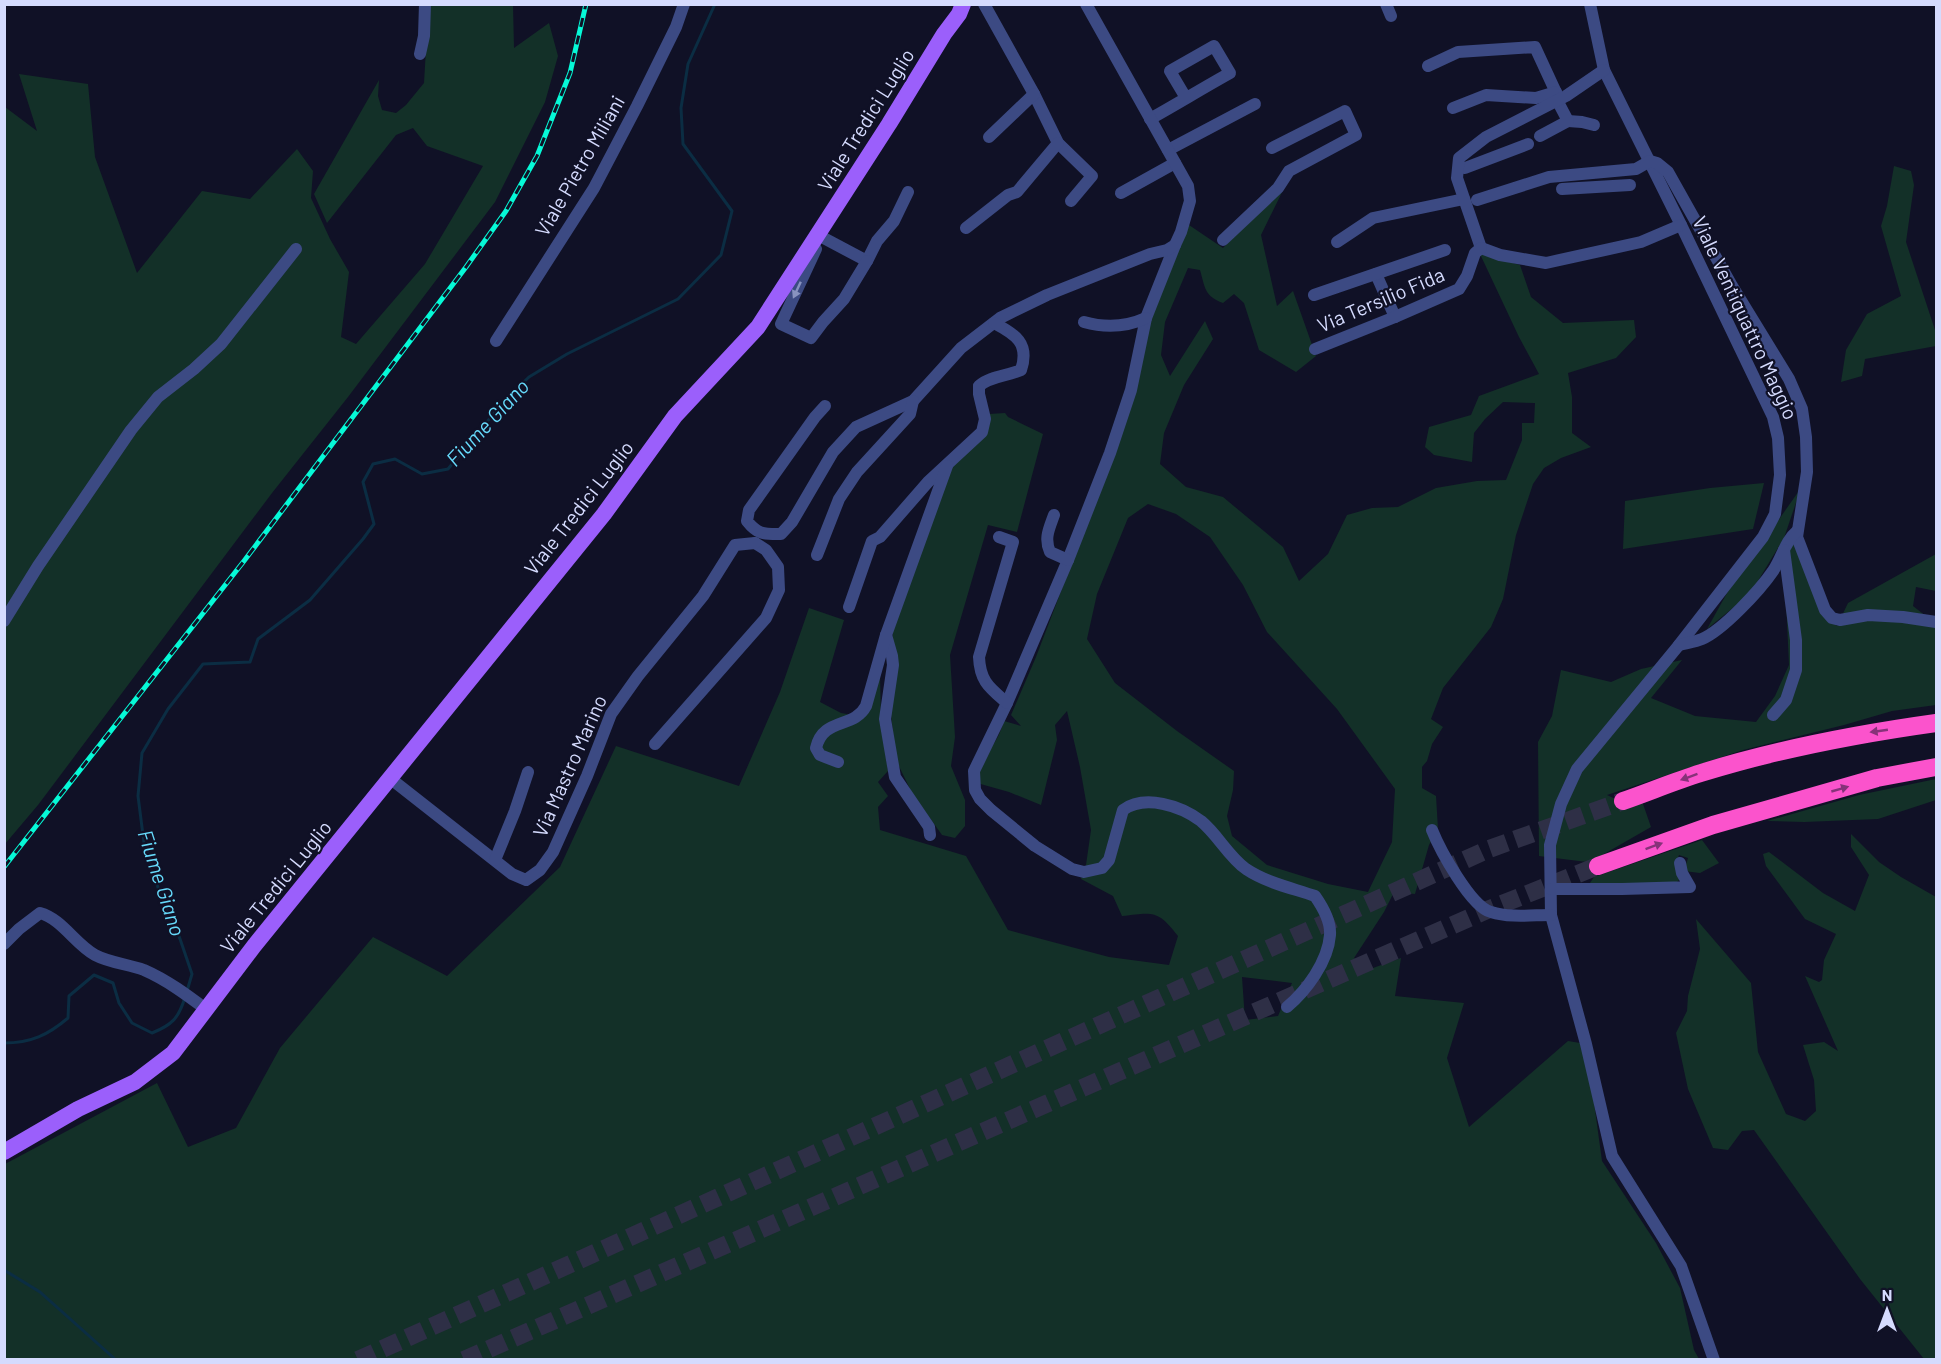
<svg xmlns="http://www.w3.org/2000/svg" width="1941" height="1364" viewBox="0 0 1941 1364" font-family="Barlow,sans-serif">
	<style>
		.green { fill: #133028; fill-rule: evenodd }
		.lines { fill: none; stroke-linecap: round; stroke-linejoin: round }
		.stream { stroke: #0b2d43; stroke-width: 3 }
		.highway-tunnel { stroke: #2e2f46; stroke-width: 18; stroke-dasharray: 18 9; stroke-linecap: butt }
		.minor { stroke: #3c4a83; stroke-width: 12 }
		.major { stroke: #9b5ffb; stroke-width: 16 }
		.highway { stroke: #fb53cc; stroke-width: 18 }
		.rail-casing { stroke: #06f9d7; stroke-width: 5 }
		.rail { stroke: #101126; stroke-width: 3; stroke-dasharray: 9; stroke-linecap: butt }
		.oneway { fill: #8892c0 }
		.oneway2 { fill: #863279 }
		.labels { text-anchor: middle; stroke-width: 4.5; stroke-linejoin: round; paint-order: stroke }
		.street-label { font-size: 20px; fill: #d5dbfe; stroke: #101126 }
		.water-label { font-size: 21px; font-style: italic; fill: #66dafb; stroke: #101126 }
	</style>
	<rect width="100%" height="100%" fill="#101126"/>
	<g class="green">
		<polygon points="426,5 513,5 514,48 549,23 558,56 545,102 495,202 348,397 272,493 38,805 5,844 5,107 37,131 19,74 88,84 95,157 137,273 202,191 250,199 297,149 313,171 311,198 330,239 349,272 341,337 356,344 425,264 483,166 427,146 413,128 396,135 327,223 314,194 379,80 378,96 382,110 396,113 406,105 424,83 428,15"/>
		<polygon points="1894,166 1911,171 1914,185 1906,242 1936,333 1936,346 1865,359 1862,376 1841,382 1846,350 1867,314 1901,296 1881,226 1887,206"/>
		<path d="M 1289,178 L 1261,235 L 1277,306 L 1293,291 L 1316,356 L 1296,372 L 1259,350 L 1244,303 L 1234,294 L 1223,303 C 1204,296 1205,287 1200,270 L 1188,268 L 1165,322 L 1161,355 L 1170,376 L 1205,321 L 1213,339 L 1184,385 L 1164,433 L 1160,464 L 1186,487 L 1223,497 L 1283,547 L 1299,581 L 1328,554 L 1347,515 L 1372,508 L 1398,507 L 1436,488 L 1477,481 L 1506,480 L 1522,440 L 1522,423 L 1534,423 L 1535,403 L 1503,402 L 1485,419 L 1474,433 L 1472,462 L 1434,455 L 1425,447 L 1429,427 L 1471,415 L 1479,396 L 1539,374 L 1519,337 L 1480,254 L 1520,265 L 1531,297 L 1563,323 L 1634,320 L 1636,337 L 1616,358 L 1568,373 L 1572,397 L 1572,433 L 1591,447 L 1561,458 L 1544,468 L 1533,484 L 1516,535 L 1503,599 L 1491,627 L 1443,688 L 1431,719 L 1443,727 L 1432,744 L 1427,761 L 1422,767 L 1422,788 L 1436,796 L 1438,829 L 1429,845 L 1415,894 L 1396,892 L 1393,894 L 1384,912 L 1354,958 L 1373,968 L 1401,958 L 1395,996 L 1464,1003 L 1447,1058 L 1469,1127 L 1568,1041 L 1586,1044 L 1602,1161 L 1656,1243 L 1680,1288 L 1694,1350 L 1699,1359 L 5,1360 L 5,1164 L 157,1083 L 188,1147 L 236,1128 L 280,1048 L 373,937 L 447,976 L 560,867 L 616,746 L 739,786 L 780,692 L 809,608 L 844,620 L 820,702 L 841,713 L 864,717 L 880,673 L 881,722 L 888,771 L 878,782 L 888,796 L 878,807 L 880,830 L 966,856 L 1008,930 L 1109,957 L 1169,965 L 1178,936 C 1158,910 1154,912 1122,916 L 1113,896 L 1081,879 L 1086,865 L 1091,830 L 1080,767 L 1067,711 L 1055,725 L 1057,740 L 1041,805 L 1009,792 L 977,783 L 972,766 C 989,752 997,743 1004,721 L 1021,726 L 1011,715 L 1036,657 L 1105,476 L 1149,323 L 1189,225 L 1223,248 ZM 1148,504 L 1176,514 L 1210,537 L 1243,585 L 1267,632 L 1337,709 L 1395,789 L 1392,842 L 1368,892 L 1328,884 L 1267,865 L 1232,836 L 1227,816 L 1233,790 L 1234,771 L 1177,731 L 1115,683 L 1087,639 L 1097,594 L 1128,518 ZM 1242,977 L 1292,983 L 1278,1016 L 1245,1020 Z"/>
		<polygon points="1005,413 1008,417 1043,434 1017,532 988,525 950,655 955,737 951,766 965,800 965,826 955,838 942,835 912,793 896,760 890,706 889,661 893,631 946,472 989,414"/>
		<polygon points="1764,483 1753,529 1623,549 1625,501 1710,488"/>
		<polygon points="1801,488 1784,538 1750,594 1707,629 1727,593"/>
		<polygon points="1792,540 1823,615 1837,626 1848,603 1936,554 1936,591 1916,587 1913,606 1936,624 1936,705 1892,711 1844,725 1743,750 1607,795 1630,806 1642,801 1651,827 1597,858 1587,862 1539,856 1538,742 1552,716 1561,670 1611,682 1641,669 1682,660 1651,698 1695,716 1756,722 1775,696 1789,665 1785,579"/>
		<polygon points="1936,779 1936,800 1878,819 1804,822 1767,821 1859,795"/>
		<polygon points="1851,834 1879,862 1901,877 1936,897 1936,1359 1924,1359 1860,1279 1754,1130 1742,1131 1728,1150 1713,1148 1688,1089 1676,1033 1687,1011 1688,996 1700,949 1696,919 1751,983 1758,1052 1786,1114 1805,1121 1816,1111 1814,1080 1803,1045 1824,1042 1838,1051 1805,976 1819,982 1822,980 1824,960 1836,934 1805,919 1766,866 1763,854 1769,852 1823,893 1855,911 1869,875 1851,847"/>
		<polygon points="1702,840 1719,863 1700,873 1684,871 1688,858 1679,855 1675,865 1682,877 1674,885 1590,883 1594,877"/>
	</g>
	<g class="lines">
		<g class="stream">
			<polyline points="187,991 192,974 179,936 161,897 144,843 138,796 142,753 168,709 203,664 250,662 258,639 310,600 363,539 374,524 363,482 373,464 395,459 422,474 448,469 505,400 529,377 567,354 678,299 721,255 732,211 683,144 681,108 688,64 715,4"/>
			<path d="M 4,1043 C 31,1043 48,1035 68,1018 L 69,996 L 94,975 L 113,983 L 119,1003 L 132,1023 L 152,1033 C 172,1025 179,1018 185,997"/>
			<polyline points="4,1270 40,1292 116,1360"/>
		</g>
		<g class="highway-tunnel">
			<polyline points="358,1360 1489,849 1623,801"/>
			<polyline points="464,1360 1487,910 1598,866"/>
		</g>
		<g class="minor">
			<polyline points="984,4 1034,94 1058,143 1092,176 1071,201"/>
			<polyline points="1386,4 1391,16"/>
			<polyline points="1590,4 1604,70 1681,225 1773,417 1778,438 1780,475 1775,514 1763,537 1679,645 1577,769 1561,804 1550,845 1551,915 1586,1044 1612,1156 1681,1266 1714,1360"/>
			<polyline points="420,54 424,36 425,4"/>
			<polyline points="1428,66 1458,52 1535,47 1559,99"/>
			<polyline points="1453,108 1486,95 1536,98 1556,92"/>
			<path d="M 1150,119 C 1177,104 1203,88 1230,73 L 1214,46 L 1170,71 L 1186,98"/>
			<polyline points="1568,121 1582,122 1594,125"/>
			<polyline points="1540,136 1568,121 1557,100"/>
			<polyline points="989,137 1034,94"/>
			<polyline points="1168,150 1255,104"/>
			<polyline points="1465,168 1528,144"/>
			<polyline points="1562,189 1630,185"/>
			<polyline points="1121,193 1175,163"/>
			<polyline points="1477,200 1549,177 1636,169 1650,161 1657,163 1668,172 1732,286 1789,379 1802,409 1806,437 1807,472 1797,537 1825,610 1832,618 1840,620 1868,615 1903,617 1936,622"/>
			<polyline points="966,228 1008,195 1017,192 1058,143"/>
			<polyline points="818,235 867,261 877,241 894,221 908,192"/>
			<polyline points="1223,240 1278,188 1289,171 1356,135 1345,111 1272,148"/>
			<polyline points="1337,242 1373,218 1464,199"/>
			<path d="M 1175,245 L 1146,318 L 1131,390 L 1110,453 L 1068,560 L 1007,703 L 974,771 L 975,790 L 980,799 L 991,810 L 1035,846 L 1072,869 L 1084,872 L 1102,868 L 1109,860 L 1123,810 C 1145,794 1181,806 1201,821 C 1218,835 1228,856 1246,869 C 1267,883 1292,888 1315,896 C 1322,906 1331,922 1330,935 C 1328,962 1306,991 1287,1007"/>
			<polyline points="1481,248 1457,178 1459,158 1486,137 1566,96 1604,70"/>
			<polyline points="1481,248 1500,255 1546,263 1641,242 1681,225"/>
			<polyline points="816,249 781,324 811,338 823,322 844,299 867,261"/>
			<polyline points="1376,274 1395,317"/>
			<polyline points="1314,295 1445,250"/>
			<path d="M 1084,322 C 1105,328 1126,327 1146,318"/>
			<polyline points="496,341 594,188 637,106 676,27 684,4"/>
			<polyline points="1315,349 1395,317 1459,289 1467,276 1475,253 1481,248"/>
			<path d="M 825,406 L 815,417 L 749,510 L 747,521 C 758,535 764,534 781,534 L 792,522 L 833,452 L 856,427 L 913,401 L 961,348 L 1000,318 L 1047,295 L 1150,254 L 1167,250 L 1175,245 L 1181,232 L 1190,201 L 1188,186 L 1086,4"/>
			<path d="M 1054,515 C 1049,529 1044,538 1050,552 L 1068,560"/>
			<path d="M 999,537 L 1013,542 L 979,657 C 980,682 990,688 1007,703"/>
			<polyline points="817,555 839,499 857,472 910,414 913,401"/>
			<path d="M 849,607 L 872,541 L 880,537 L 928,482 L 982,432 L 985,419 L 979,394 L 979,386 C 990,376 1008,376 1021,370 C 1030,343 1015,334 994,323"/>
			<polyline points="4,621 38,566 131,430 158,397 194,369 221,344 296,249"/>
			<polyline points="886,635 892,656 893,665 885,719 895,777 929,827 930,835"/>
			<path d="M 1679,645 C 1686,643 1695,642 1702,639 C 1723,630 1760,590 1773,571 C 1782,558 1785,541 1797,531"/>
			<polyline points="1773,715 1786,700 1796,670 1796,640 1784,550"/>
			<polyline points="655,744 766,618 779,590 778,567 766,550 755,543"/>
			<path d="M 838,762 L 820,755 L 816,748 C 823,717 854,729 866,706 L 886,635 L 947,466"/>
			<polyline points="391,779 512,874 526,880 540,870 553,852 587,776 611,714 638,676 703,596 735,545 755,543"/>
			<path d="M 1432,830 C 1440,850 1471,907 1491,912 C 1510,918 1532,915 1551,915"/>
			<polyline points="495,860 515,811 528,772"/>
			<polyline points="1551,889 1622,889 1690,887 1682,873 1680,863"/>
			<path d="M 4,944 L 19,929 L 40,913 C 62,919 75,944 95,955 C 110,963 128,964 144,970 C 167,980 187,995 207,1010"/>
		</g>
		<polyline class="major" points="4,1152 78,1109 135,1082 173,1053 254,946 604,514 675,416 758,327 889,124 944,34 959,14 963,4"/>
		<g class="highway">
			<path d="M 1623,801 C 1649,792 1675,781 1701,773 C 1778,749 1857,734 1936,723"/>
			<polyline points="1598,866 1713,825 1877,778 1936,767"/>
		</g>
		<defs>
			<polyline id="rail" points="4,867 244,561 466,267 506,211 537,156 570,73 586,4"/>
		</defs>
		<use href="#rail" class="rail-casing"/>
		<use href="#rail" class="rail"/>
	</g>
	<defs><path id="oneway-solid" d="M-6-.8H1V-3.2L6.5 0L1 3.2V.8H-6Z" transform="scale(1.5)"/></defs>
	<use class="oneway" href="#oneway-solid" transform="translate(797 290) rotate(115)"/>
	<g class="oneway2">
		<use href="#oneway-solid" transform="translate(1879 731) rotate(172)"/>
		<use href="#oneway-solid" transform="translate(1689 777) rotate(160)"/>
		<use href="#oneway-solid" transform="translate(1840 789) rotate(-16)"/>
		<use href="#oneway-solid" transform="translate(1654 846) rotate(-20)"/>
	</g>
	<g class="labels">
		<g class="street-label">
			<text transform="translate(866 120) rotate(-58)" y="7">Viale Tredici Luglio</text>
			<text transform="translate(580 166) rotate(-60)" y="7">Viale Pietro Miliani</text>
			<text transform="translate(1381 300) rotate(-23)" y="7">Via Tersilio Fida</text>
			<text transform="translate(1745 318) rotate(65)" y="7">Viale Ventiquattro Maggio</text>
			<text transform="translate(579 508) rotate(-52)" y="7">Viale Tredici Luglio</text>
			<text transform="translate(570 766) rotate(-66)" y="7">Via Mastro Marino</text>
			<text transform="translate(276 887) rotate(-51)" y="7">Viale Tredici Luglio</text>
		</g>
		<g class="water-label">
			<text transform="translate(488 423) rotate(-47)" y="7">Fiume Giano</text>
			<text transform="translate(161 883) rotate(72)" y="7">Fiume Giano</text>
		</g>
	</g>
	<rect width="1941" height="1364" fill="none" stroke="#d5dbfe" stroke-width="12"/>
	<g transform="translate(1887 1310)" stroke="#101126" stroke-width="4.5" paint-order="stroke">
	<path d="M0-4.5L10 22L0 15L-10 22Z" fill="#d5dbfe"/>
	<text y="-9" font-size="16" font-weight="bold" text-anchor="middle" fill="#d5dbfe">N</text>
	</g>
</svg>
